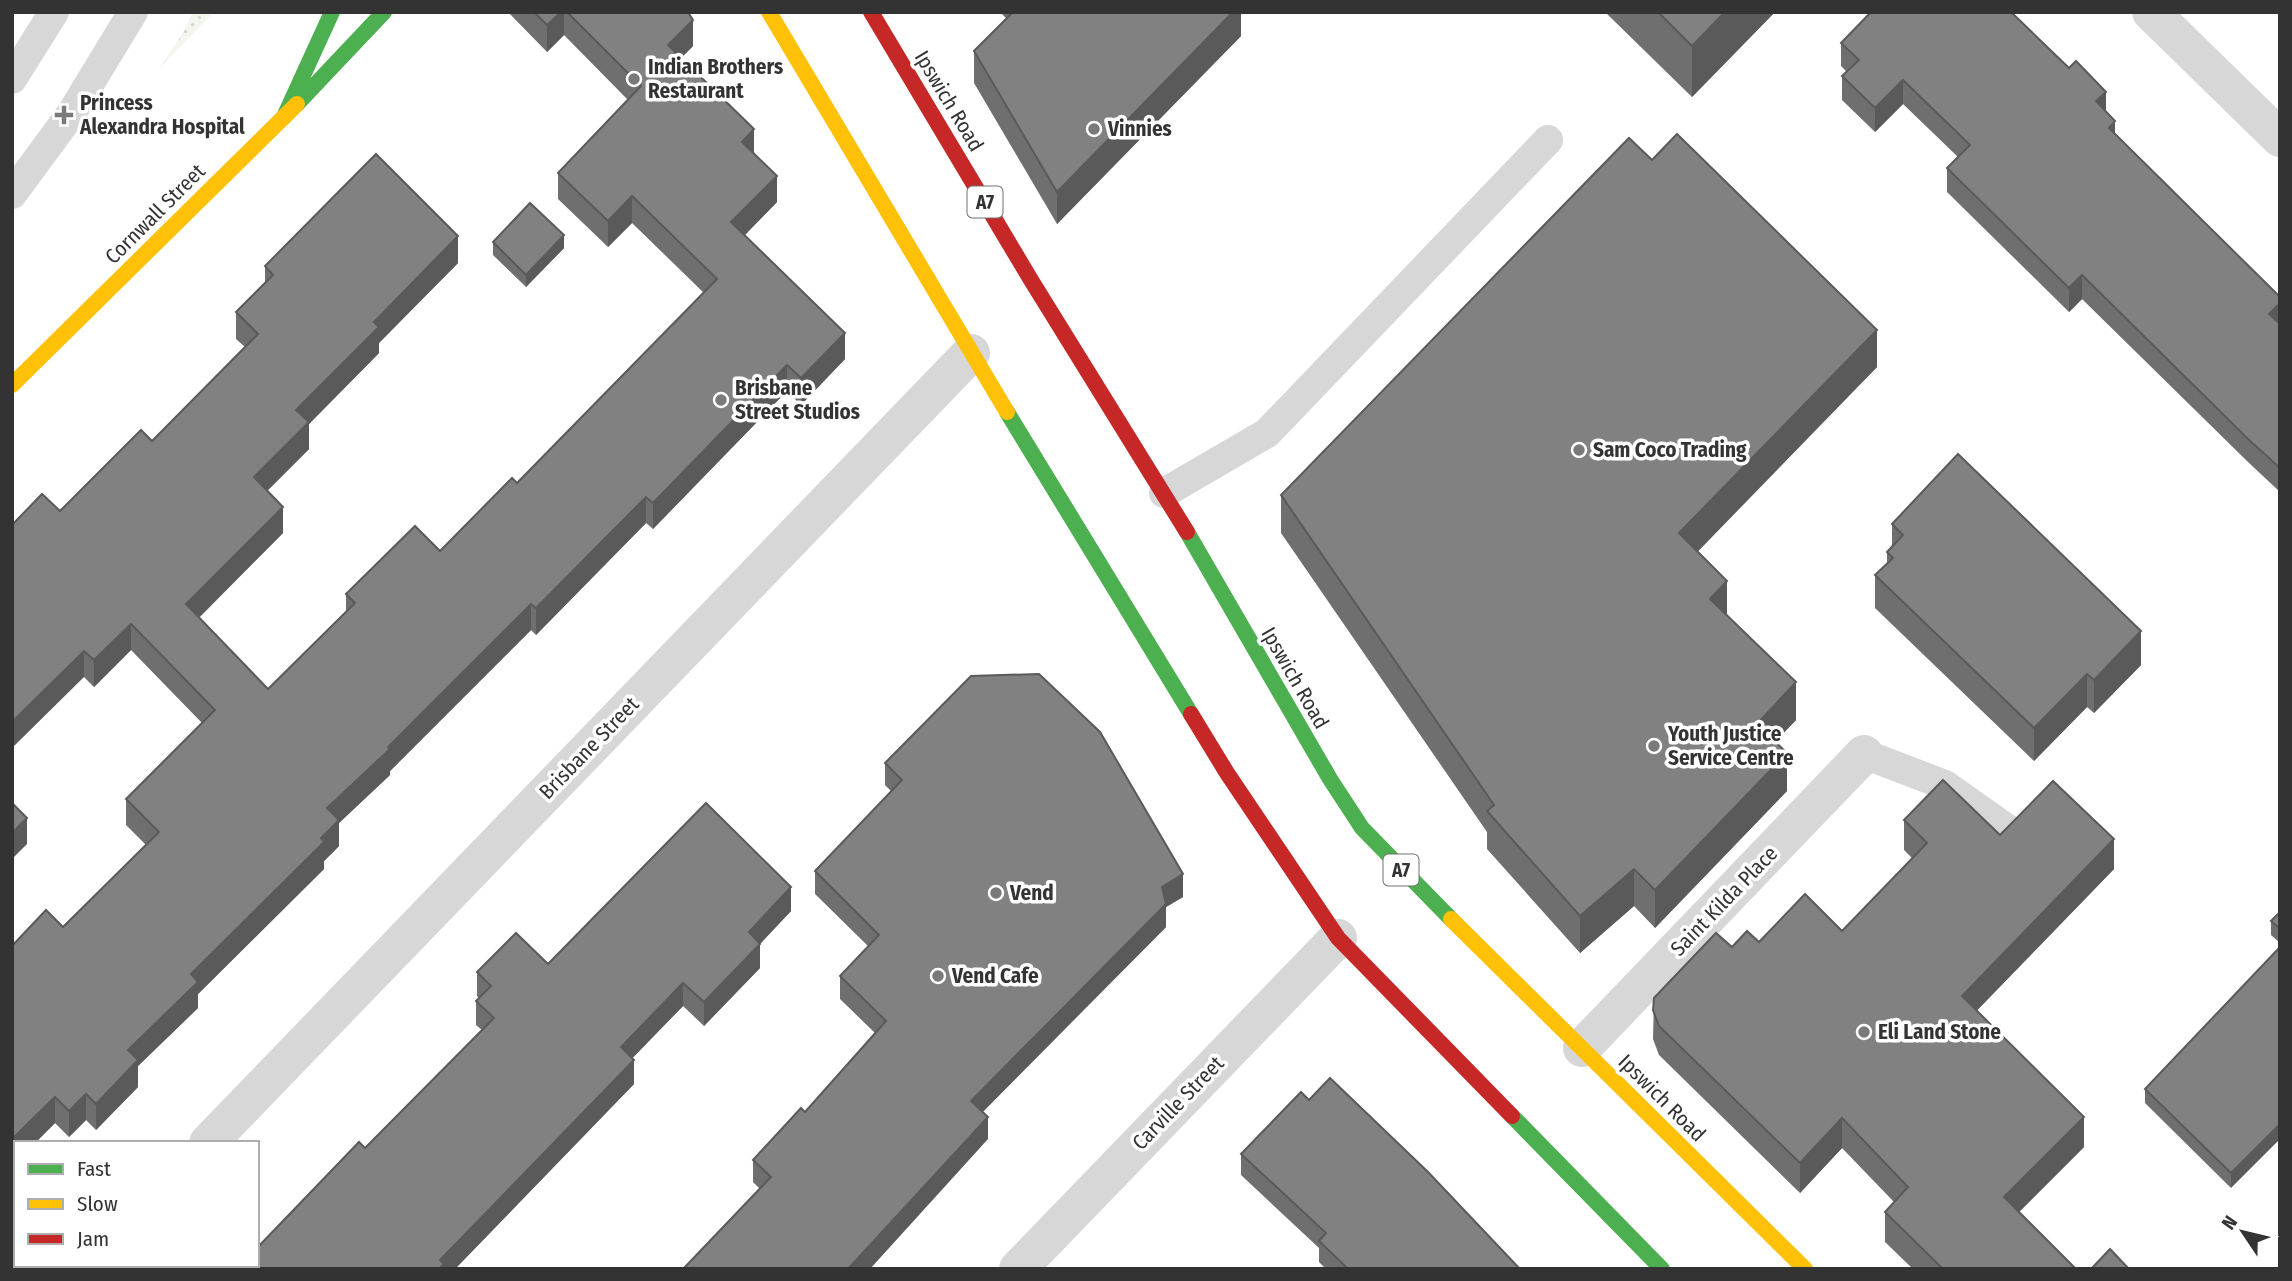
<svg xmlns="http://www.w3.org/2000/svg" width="2292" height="1281" viewBox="0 0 2292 1281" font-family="'Fira Sans Condensed',sans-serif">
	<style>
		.grass { fill: url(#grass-dots) }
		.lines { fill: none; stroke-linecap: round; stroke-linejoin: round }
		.lane { stroke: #d7d7d7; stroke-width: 30 }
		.street { stroke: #d7d7d7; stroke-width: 38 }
		.fast { stroke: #4caf50; stroke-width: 16 }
		.slow { stroke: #ffc107; stroke-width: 16 }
		.jam { stroke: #c62828; stroke-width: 16 }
		.wall { fill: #6f6f6f }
		.shaded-wall { fill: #5a5a5a }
		.building { fill: #818181; stroke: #5a5a5a; stroke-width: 2 }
		.poi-dot { fill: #7a7a7a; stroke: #fff; stroke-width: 2.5 }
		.labels { text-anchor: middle; stroke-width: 7; stroke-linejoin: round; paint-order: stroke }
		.shield { fill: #fff; stroke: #707070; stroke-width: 2 }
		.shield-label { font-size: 19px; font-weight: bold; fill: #333 }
		.poi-label { font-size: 21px; font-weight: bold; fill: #333; stroke: #fff; text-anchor: start }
		.street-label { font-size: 21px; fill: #333; stroke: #fff }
	</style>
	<defs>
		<pattern id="grass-dots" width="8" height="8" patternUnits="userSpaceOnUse" patternTransform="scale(1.75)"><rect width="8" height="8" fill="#f2f6ee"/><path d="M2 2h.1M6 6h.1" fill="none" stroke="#d0d3cd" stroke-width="1.8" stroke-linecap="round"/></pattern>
	</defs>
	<rect width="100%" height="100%" fill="#fff"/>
	<polygon class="grass" points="193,12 214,12 158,70 181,36"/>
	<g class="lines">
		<g class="lane">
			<polyline points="12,79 54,12"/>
			<polyline points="12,194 71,114 133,12"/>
			<polyline points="1164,493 1267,433 1548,140"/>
			<polyline points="1864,754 1945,785 2010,831"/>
		</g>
		<g class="street">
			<polyline points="2151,12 2280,138"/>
			<polyline points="1582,1048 1864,754"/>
			<polyline points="208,1143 971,353"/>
			<polyline points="86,1269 90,1265"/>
			<polyline points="1018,1269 1338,938"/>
		</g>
		<g class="fast">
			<polyline points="297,104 384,12"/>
			<polyline points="284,117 332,12"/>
			<polyline points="1007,412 1191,714"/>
			<polyline points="1187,532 1330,779 1362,828 1451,919"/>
			<polyline points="1512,1116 1662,1269"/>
		</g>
		<g class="slow">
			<polyline points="769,12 1007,412"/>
			<polyline points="12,385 297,104"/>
			<polyline points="1451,919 1805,1269"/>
		</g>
		<g class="jam">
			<polyline points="871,12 1031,280 1187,532"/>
			<polyline points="1191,714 1227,773 1338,938 1512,1116"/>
		</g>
	</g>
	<g class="wall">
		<polygon points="508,12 688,12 693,46 681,58 754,154 777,202 745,235 845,359 801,405 787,391 653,529 646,523 536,635 531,630 390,771 390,775 339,823 339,846 324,861 324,869 198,994 198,1008 138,1066 138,1087 96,1130 86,1120 69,1137 55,1123 35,1143 63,927 146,845 126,825 126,799 202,723 131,650 94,687 84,677 60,511 152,441 245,347 236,339 236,312 265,284 265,266 458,263 379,343 379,353 309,424 309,449 267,491 283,533 199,618 268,689 346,612 346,594 440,551 517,483 704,293 632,223 608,247 558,199 558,173 628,100 564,35 547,52"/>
		<polygon points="1000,12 1241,12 1241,36 1057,224 974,83 974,51 1007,19"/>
		<polygon points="1605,12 1775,12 1692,97"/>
		<polygon points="1841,43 2106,112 2115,134 2280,297 2280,492 2248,462 2082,299 2069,312 1947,192 1947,168 1958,157 1903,104 1875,132 1842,100 1842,76 1847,72 1841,66"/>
		<polygon points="1652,160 1877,367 1697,551 1727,615 1796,720 1775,742 1787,791 1655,928 1634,906 1580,953 1487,849 1487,832 1281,533 1281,495"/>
		<polygon points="493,242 564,248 526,287 493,255"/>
		<polygon points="1892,524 2141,665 2094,713 2087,707 2034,761 1875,608 1875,575 1887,563 1887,552 1892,547"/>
		<polygon points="885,763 1183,897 1166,907 1166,927 982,1112 988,1139 760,1189 753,1182 753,1160 805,1112 875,1033 840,999 840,976 868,946 815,894 815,871 891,791 885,785"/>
		<polygon points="1904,820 2000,835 2114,869 1977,1010 2084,1147 2019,1212 2076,1269 1913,1269 1885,1242 1885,1212 1894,1202 1842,1148 1800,1193 1659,1055 1653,1039 1654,998 1732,947 1842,931 1912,858 1904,850"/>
		<polygon points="791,911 760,944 760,968 704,1026 683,1006 632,1058 634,1084 455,1269 237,1269 365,1148 482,1030 476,1025 476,1001 479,998 477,996 477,972 548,964"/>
		<polygon points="2280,912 2280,943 2271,935 2271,921"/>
		<polygon points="2280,947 2231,1188 2145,1103 2145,1089"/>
		<polygon points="1309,1100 1520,1269 1326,1269 1319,1262 1319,1248 1241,1175 1241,1154"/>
	</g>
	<g class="shaded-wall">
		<polygon points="561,12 564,12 564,35 547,52 547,25"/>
		<polygon points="1233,12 1241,12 1241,36 1057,224 1057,192"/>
		<polygon points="1725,12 1775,12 1692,97 1692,46"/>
		<polygon points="693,20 693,46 668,71 668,45"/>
		<polygon points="1903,80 1903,104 1875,132 1875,108"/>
		<polygon points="2106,92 2106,115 2096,101"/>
		<polygon points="2115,121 2115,145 2109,128"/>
		<polygon points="754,129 754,156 742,142"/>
		<polygon points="777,176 777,202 731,249 731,222"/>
		<polygon points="632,196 632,223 608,247 608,221"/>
		<polygon points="564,235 564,248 526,287 526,275"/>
		<polygon points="458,236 458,263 379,343 379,353 309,424 309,449 254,504 254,477 296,410 374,322"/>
		<polygon points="2082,275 2082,299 2069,312 2069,288"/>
		<polygon points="2280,303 2280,326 2269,314"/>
		<polygon points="1877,330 1877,367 1679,571 1679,533"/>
		<polygon points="845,333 845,359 801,405 801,378"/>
		<polygon points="787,365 787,391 653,529 653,503"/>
		<polygon points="646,497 646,523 536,635 536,608"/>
		<polygon points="283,507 283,533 186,630 186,604"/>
		<polygon points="1727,581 1727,618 1710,599"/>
		<polygon points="531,604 531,630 390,771 390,775 339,823 339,846 324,861 324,869 198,994 198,1008 138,1066 138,1087 96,1130 96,1104 128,1050 191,974 321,838 327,808"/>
		<polygon points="131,624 131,650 94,687 94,660"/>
		<polygon points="2141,631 2141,665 2094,713 2094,680"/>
		<polygon points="84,651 84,677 12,748 12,722"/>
		<polygon points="2087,674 2087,707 2034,761 2034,728"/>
		<polygon points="1796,682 1796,720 1757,761 1757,724"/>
		<polygon points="1787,753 1787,791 1655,928 1655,890"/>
		<polygon points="27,818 27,844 12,859 12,833"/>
		<polygon points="2114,839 2114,869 1962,1026 1962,996"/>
		<polygon points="1634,869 1634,906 1580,953 1580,916"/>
		<polygon points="1183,874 1183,897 1166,907 1166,927 971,1124 971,1101 1162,887"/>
		<polygon points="791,887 791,911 760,944 760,968 704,1026 704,1002 749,932"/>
		<polygon points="683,983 683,1006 621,1070 621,1047"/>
		<polygon points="634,1060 634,1084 455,1269 439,1269 440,1260"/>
		<polygon points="86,1094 86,1120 69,1137 69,1111"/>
		<polygon points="55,1097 55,1123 35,1143 16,1143 16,1162 12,1165 12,1139"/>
		<polygon points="988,1117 988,1139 870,1269 848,1269"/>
		<polygon points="2084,1117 2084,1147 2004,1227 2004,1197"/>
		<polygon points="1842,1118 1842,1148 1800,1193 1800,1163"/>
		<polygon points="2280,1124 2280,1139 2231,1188 2231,1173"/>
	</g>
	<g class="building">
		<polygon points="534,12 561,12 547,25"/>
		<polygon points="567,12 688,12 693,20 668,45 754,129 742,142 777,176 731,222 845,333 801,378 787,365 653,503 646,497 536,608 531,604 388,747 390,749 327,808 339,820 321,838 324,842 191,974 198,982 128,1050 138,1060 96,1104 86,1094 69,1111 55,1097 12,1139 12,946 46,910 63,927 159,832 126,799 215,710 131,624 94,660 84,651 12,722 12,525 42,494 60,511 141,430 152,441 258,334 236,312 273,275 265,266 376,154 458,236 374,322 379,327 296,410 309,422 254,477 283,507 186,604 268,689 355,603 346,594 415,526 440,551 512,478 517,483 717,279 632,196 608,221 558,173 641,86"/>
		<polygon points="1013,12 1233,12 1057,192 974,51"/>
		<polygon points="1658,12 1725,12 1692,46"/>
		<polygon points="1871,12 2011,12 2069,68 2076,61 2106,92 2096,101 2115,121 2109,128 2280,297 2280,303 2269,314 2280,324 2280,468 2248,439 2082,275 2069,288 1947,168 1970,145 1903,80 1875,108 1842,76 1859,60 1841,43"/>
		<polygon points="1677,134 1877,330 1679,533 1727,581 1710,599 1796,682 1757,724 1787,753 1655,890 1634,869 1580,916 1487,811 1494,805 1281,495 1629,138 1652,160"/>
		<polygon points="530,203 564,235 526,275 493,242"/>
		<polygon points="1958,454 2141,631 2094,680 2087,674 2034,728 1875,575 1893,558 1887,552 1903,535 1892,524"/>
		<polygon points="1039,674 1100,732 1183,874 1162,887 1166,904 971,1101 988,1117 848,1269 683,1269 771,1177 753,1160 801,1108 805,1112 886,1021 840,976 879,935 815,871 902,780 885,763 971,676"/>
		<polygon points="1943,780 2000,835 2053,781 2114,839 1962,996 2084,1117 2004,1197 2076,1269 1943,1269 1885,1212 1908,1187 1842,1118 1800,1163 1659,1026 1653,1010 1654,998 1716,933 1732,947 1747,931 1759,942 1805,894 1842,931 1927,843 1904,820"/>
		<polygon points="12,803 27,818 12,833"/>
		<polygon points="706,803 791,887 749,932 760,944 704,1002 683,983 621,1047 634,1060 440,1260 444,1264 439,1269 237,1269 240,1265 257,1265 257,1248 359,1142 365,1148 494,1018 476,1001 491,986 477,972 516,933 548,964"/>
		<polygon points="2280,912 2280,929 2271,921"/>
		<polygon points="2280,947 2280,1124 2231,1173 2145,1089"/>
		<polygon points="1330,1078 1428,1172 1520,1269 1348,1269 1319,1241 1326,1233 1241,1154 1301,1092 1309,1100"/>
		<polygon points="2110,1249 2129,1269 2091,1269"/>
	</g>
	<g class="poi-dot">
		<circle cx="634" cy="79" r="7"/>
		<path d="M60.5 104.5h7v7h7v7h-7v7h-7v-7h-7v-7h7z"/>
		<circle cx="1094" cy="129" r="7"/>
		<circle cx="721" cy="400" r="7"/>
		<circle cx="1579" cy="450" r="7"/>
		<circle cx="1654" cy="746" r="7"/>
		<circle cx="996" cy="893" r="7"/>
		<circle cx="938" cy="976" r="7"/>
		<circle cx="1864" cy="1032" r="7"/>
	</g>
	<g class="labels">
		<g class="shield">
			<rect x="967.5" y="186.5" width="35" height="31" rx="5"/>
			<rect x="1383.5" y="854.5" width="35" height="31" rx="5"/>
		</g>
		<g class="shield-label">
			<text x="985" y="209">A7</text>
			<text x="1401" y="877">A7</text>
		</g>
		<g class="poi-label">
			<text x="648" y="74">Indian Brothers<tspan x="648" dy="24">Restaurant</tspan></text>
			<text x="80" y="110">Princess<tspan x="80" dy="24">Alexandra Hospital</tspan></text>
			<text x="1108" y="136">Vinnies</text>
			<text x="735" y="395">Brisbane<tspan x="735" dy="24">Street Studios</tspan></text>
			<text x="1593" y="457">Sam Coco Trading</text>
			<text x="1668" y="741">Youth Justice<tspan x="1668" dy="24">Service Centre</tspan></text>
			<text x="1010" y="900">Vend</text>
			<text x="952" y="983">Vend Cafe</text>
			<text x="1878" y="1039">Eli Land Stone</text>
		</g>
		<g class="street-label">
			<text transform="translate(949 101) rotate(59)" y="7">Ipswich Road</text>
			<text transform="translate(155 214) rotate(-45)" y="7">Cornwall Street</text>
			<text transform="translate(1295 678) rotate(60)" y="7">Ipswich Road</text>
			<text transform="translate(589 748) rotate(-46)" y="7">Brisbane Street</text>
			<text transform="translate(1724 901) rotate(-46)" y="7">Saint Kilda Place</text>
			<text transform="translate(1662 1098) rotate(45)" y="7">Ipswich Road</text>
			<text transform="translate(1178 1103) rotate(-46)" y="7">Carville Street</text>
		</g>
	</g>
	<rect width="2292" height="1281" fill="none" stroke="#333333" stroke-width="28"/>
	<rect x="14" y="1141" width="245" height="126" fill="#ffffff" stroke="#adadad" stroke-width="2"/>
	<rect x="28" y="1164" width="35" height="10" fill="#4caf50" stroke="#adadad" stroke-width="2"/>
	<text x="77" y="1176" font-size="21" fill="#333333">Fast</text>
	<rect x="28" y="1199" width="35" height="10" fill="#ffc107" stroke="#adadad" stroke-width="2"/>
	<text x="77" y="1211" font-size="21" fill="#333333">Slow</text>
	<rect x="28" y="1234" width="35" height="10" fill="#c62828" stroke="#adadad" stroke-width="2"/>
	<text x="77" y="1246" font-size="21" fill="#333333">Jam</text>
	<g transform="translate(2243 1232) rotate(305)" stroke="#ffffff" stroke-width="5" paint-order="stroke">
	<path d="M0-5L12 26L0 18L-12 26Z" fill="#333333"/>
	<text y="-10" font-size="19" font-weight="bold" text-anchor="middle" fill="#333333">N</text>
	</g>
</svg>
